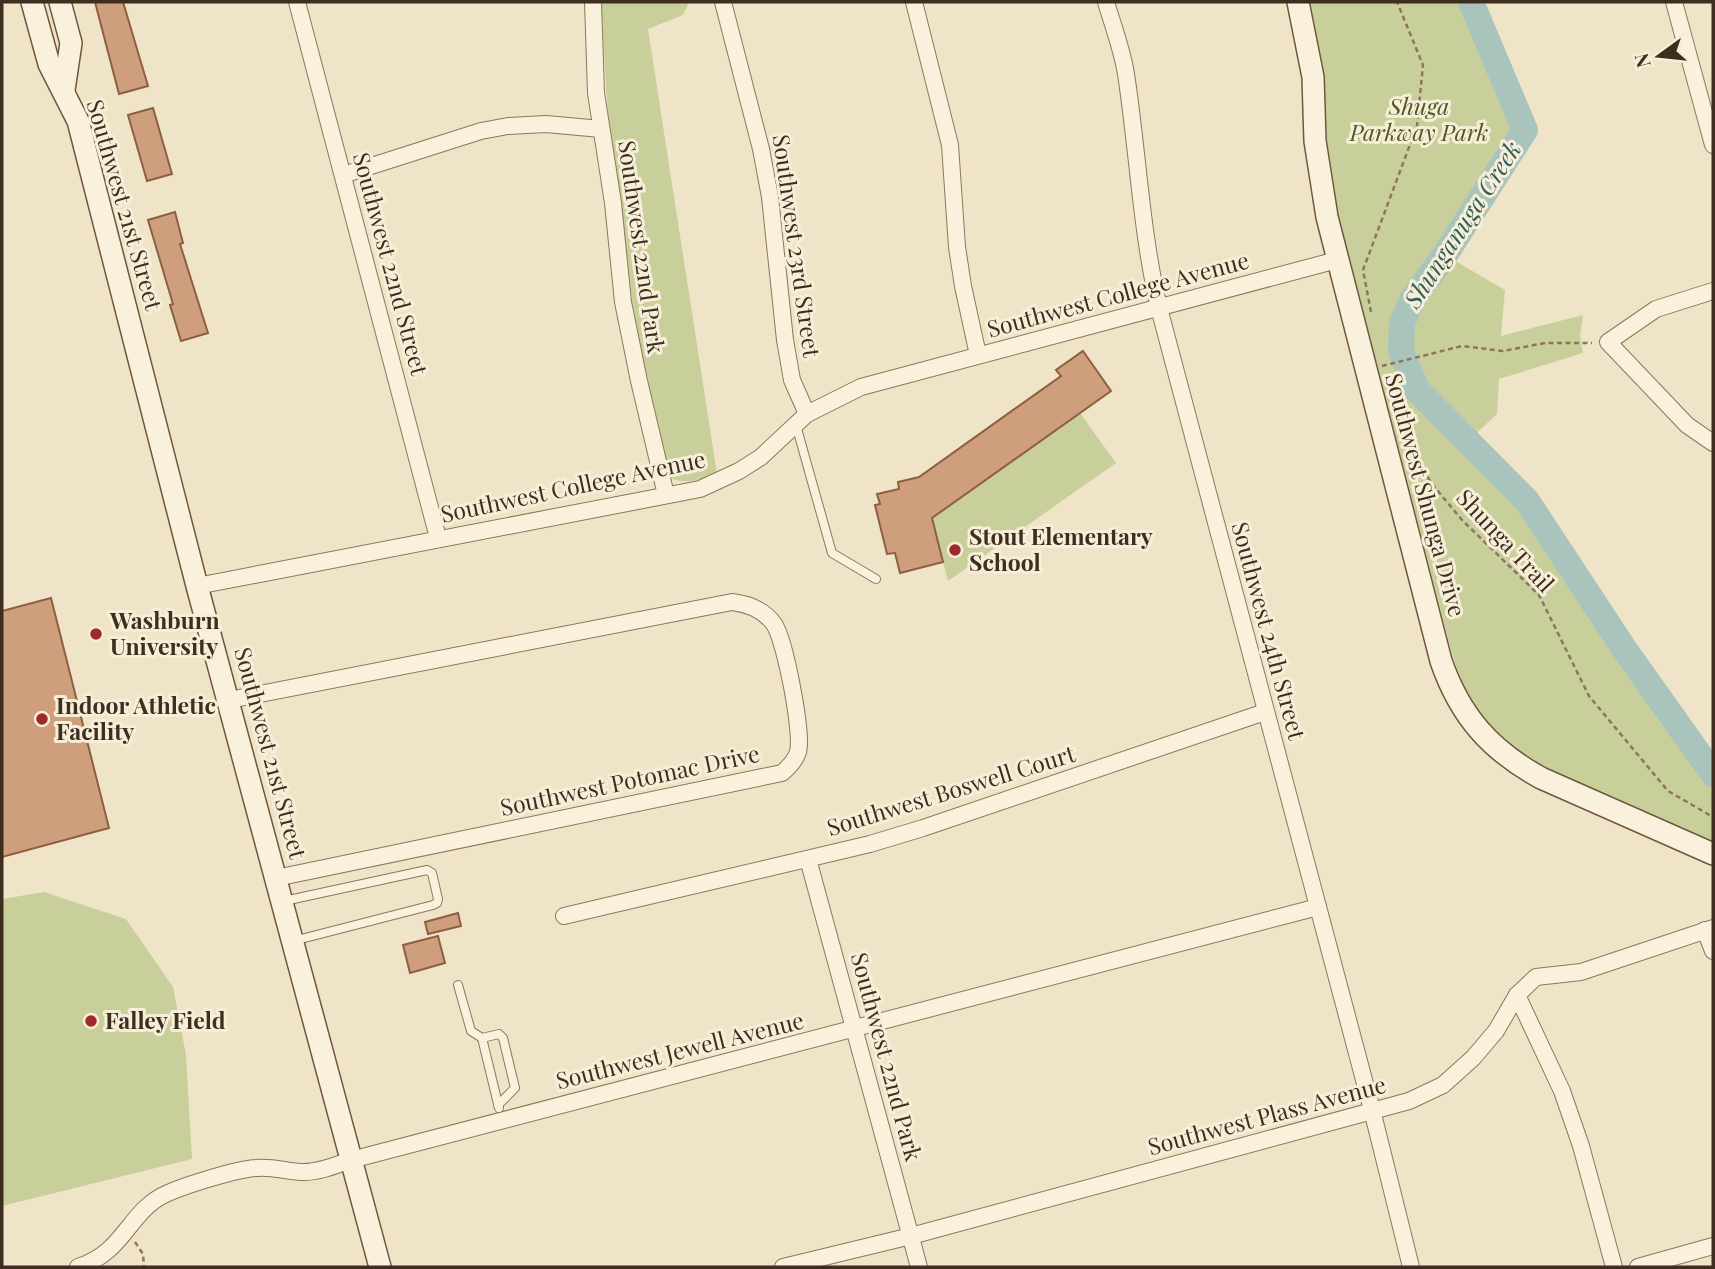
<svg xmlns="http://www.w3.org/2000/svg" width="1715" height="1269" viewBox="0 0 1715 1269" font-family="'Playfair Display',serif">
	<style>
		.green { fill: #c9cf9b }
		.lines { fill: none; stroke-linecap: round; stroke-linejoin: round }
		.river { stroke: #a9c4bc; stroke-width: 26 }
		.building { fill: #cf9f7d; stroke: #8d5f41; stroke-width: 2 }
		.lane-casing { stroke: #8d765c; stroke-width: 10 }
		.street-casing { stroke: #8d765c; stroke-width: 18 }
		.secondary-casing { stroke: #6f573f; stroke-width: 24 }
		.path { stroke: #8d765c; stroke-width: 2.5; stroke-dasharray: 5 3.5; stroke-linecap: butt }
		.lane { stroke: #faf1dc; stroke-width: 8 }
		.street { stroke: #faf1dc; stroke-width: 16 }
		.secondary { stroke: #faf1dc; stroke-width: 21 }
		.poi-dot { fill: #9e2a2b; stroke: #f7eed8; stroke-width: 2.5 }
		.labels { text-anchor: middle; stroke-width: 6; stroke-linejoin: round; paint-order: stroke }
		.park-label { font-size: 23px; font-style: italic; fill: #4d5a26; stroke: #f7eed8 }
		.street-label { font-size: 23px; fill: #3d2e20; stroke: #f7eed8 }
		.poi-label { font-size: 23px; font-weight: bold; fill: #3d2e20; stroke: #f7eed8; text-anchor: start }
		.water-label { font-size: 24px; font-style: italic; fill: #2f5d5a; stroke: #f7eed8 }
	</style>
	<rect width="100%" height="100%" fill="#f0e4c8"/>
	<g class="green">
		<path d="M 601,2 L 689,2 L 683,15 L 648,29 L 717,474 C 701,479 684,486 669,477 L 637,333 L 609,135 Z"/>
		<polygon points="1309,2 1471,2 1525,130 1445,255 1505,290 1501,336 1583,315 1580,335 1583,353 1499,379 1497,414 1468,441 1527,501 1623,647 1713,774 1713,843 1540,767 1505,743 1474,707 1466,693 1453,657 1337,213 1327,148 1320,51"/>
		<polygon points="1080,413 1116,463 948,581 932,518"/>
		<polygon points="44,892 126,919 173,987 186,1055 192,1159 2,1206 2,899"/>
	</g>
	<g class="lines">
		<polyline class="river" points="1471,2 1525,130 1445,255 1413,298 1402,323 1401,351 1417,390 1527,501 1623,647 1713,774"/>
	</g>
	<g class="building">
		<polygon points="95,2 123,2 148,86 119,94"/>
		<polygon points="153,108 172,174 147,181 128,115"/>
		<polygon points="175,212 183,243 180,244 208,333 181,341 170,305 173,304 148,220"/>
		<polygon points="1083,351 1111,391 932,518 943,562 900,573 895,553 887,554 875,505 880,504 877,494 899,489 898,482 919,477 1061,376 1056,370"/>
		<polygon points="51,598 109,828 2,857 2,611"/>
		<polygon points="458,913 461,926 428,934 425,922"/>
		<polygon points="438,936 445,963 410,973 403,945"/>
	</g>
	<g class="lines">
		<defs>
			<g id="lane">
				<polyline points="796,425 832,553 876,579"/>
				<polyline points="284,901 427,870 432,873 438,899 437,903 433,905 293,941"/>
				<polyline points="458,985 471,1031 482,1038 499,1034 503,1038 515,1088 498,1105"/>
				<polyline points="482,1038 499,1108"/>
			</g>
			<g id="street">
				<polyline points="297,2 438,538"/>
				<polyline points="593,2 596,93 613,203 623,302 639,381 666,495"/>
				<polyline points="723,2 761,149 770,197 785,340 792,380 807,414"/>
				<polyline points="914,2 950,145 957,247 963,286 978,355"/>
				<path d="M 1106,2 C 1113,26 1122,49 1126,74 C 1138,153 1141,231 1159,308 L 1372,1110 L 1411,1267"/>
				<polyline points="1674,2 1713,145"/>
				<polyline points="343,175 481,131 508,126 546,124 601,129"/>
				<polyline points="1713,291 1656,309 1608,342 1687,425 1713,443"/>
				<polyline points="197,586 700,489 739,471 761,457 807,414 861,387 1337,260"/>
				<path d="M 229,700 L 732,602 C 749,604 764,610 774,624 C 785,640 803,733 798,752 C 795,761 789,767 782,773 L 276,878"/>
				<polyline points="808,859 919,1267"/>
				<polyline points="564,916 870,844 923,828 1265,712"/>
				<polyline points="1705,930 1713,951"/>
				<polyline points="1517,995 1562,1091 1581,1146 1614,1267"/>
				<path d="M 78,1267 C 126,1252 128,1210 168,1193 C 186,1185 237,1169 256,1168 C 273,1166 288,1172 304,1172 C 320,1172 336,1165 351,1160 L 1318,907"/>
				<polyline points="783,1267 911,1236 1409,1101 1443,1085 1473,1058 1496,1031 1517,995 1536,977 1581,972 1713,928"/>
				<polyline points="1638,1267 1713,1246"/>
			</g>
			<g id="secondary">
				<polyline points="32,2 49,64 78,121 197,586 380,1267"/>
				<polyline points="60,2 71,43 64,90"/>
				<path d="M 1298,2 L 1313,77 L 1315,141 L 1327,217 L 1441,661 C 1460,716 1490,750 1541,778 L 1713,854"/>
			</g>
		</defs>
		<use href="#lane" class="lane-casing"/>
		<use href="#street" class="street-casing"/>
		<use href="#secondary" class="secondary-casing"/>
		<g class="path">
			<polyline points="1371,312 1363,270 1417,126 1423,65 1397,2"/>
			<polyline points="1382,366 1462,346 1503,351 1545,343 1592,343"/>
			<polyline points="1402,433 1408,447 1432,484 1462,520 1539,595 1589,696 1668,791 1713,817"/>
			<polyline points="135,1242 143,1254 144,1267"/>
		</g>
		<use href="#lane" class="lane"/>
		<use href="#street" class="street"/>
		<use href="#secondary" class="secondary"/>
	</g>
	<g class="poi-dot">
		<circle cx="955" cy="550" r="7"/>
		<circle cx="96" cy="634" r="7"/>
		<circle cx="42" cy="719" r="7"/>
		<circle cx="91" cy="1021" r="7"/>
	</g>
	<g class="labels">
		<g class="park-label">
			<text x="1419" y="115">Shuga<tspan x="1419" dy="26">Parkway Park</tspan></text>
		</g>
		<g class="street-label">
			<text transform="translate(124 205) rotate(74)" y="8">Southwest 21st Street</text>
			<text transform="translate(796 246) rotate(82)" y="8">Southwest 23rd Street</text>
			<text transform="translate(641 247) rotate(82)" y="8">Southwest 22nd Park</text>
			<text transform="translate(390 264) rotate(75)" y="8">Southwest 22nd Street</text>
			<text transform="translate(1118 295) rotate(-15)" y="8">Southwest College Avenue</text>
			<text transform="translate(573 487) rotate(-12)" y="8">Southwest College Avenue</text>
			<text transform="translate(1425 495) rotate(75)" y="8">Southwest Shunga Drive</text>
			<text transform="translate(1505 541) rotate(47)" y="8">Shunga Trail</text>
			<text transform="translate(1268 631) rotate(75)" y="8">Southwest 24th Street</text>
			<text transform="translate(270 753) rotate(75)" y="8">Southwest 21st Street</text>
			<text transform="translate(630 781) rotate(-12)" y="8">Southwest Potomac Drive</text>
			<text transform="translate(951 791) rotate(-17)" y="8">Southwest Boswell Court</text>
			<text transform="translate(680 1051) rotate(-14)" y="8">Southwest Jewell Avenue</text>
			<text transform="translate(886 1057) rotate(75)" y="8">Southwest 22nd Park</text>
			<text transform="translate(1267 1116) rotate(-15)" y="8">Southwest Plass Avenue</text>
		</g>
		<g class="poi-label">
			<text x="969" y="545">Stout Elementary<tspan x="969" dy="26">School</tspan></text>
			<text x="110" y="629">Washburn<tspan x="110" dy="26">University</tspan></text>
			<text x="56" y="714">Indoor Athletic<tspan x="56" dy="26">Facility</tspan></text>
			<text x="105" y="1029">Falley Field</text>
		</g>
		<g class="water-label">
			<text transform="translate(1463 225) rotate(-57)" y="8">Shunganuga Creek</text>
		</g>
	</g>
	<rect width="1715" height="1269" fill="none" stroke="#3d2e20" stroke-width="7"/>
	<g transform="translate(1659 56) rotate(255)" stroke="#f7eed8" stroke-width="5" paint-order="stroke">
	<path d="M0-5L12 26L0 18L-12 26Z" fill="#3d2e20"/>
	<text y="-10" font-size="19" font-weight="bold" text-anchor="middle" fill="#3d2e20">N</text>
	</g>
</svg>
